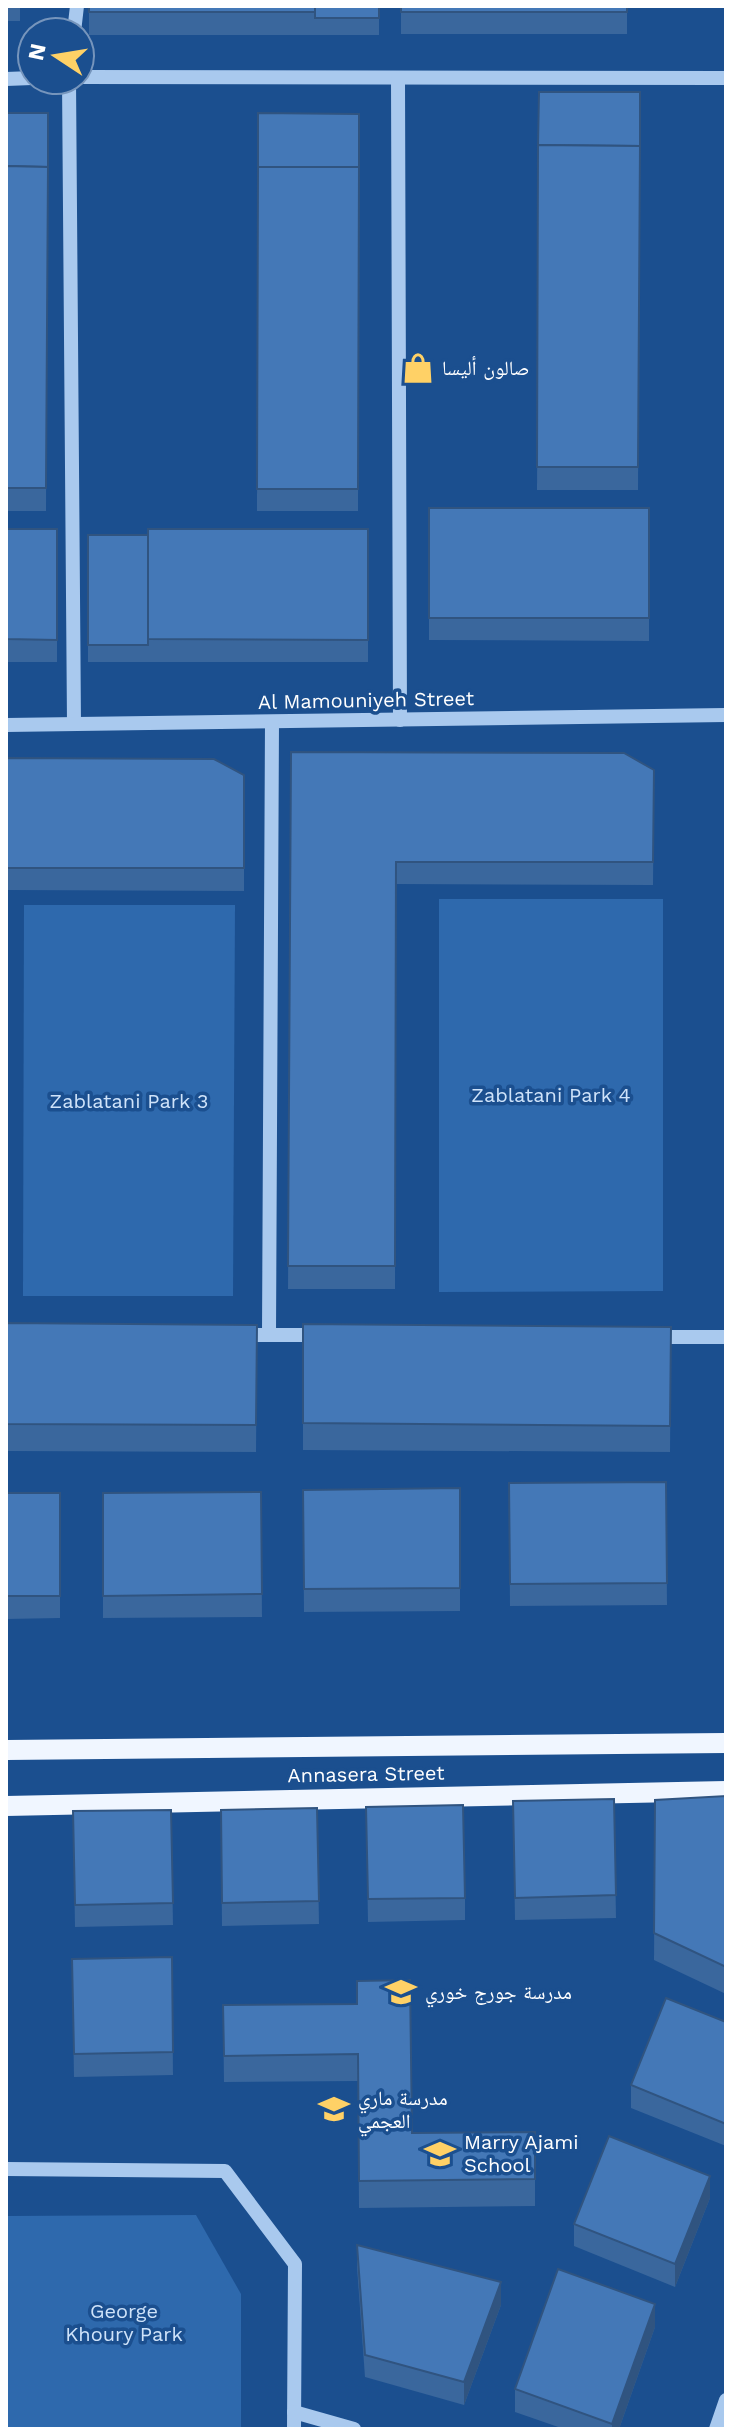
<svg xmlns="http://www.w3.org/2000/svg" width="732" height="2435" viewBox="0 0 732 2435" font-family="'Work Sans','Noto Naskh Arabic',sans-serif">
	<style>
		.green { fill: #2e69ad }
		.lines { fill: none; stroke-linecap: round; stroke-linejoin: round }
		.minor { stroke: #a9c9ee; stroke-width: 14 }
		.major { stroke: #f0f6ff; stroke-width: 20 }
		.wall { fill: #3a679d }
		.shaded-wall { fill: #305480 }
		.building { fill: #4478b7; stroke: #305480; stroke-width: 2 }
		.labels { text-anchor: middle; stroke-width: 7; stroke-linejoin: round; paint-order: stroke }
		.poi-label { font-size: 20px; fill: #fff; stroke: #1b4f8f; text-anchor: start }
		.street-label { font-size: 20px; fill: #fff; stroke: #1b4f8f }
		.park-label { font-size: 20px; fill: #cfe3fa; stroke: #1b4f8f }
	</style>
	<rect width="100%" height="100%" fill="#1b4f8f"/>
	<g class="green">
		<polygon points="439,899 663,899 663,1291 439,1292"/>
		<polygon points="24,905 235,905 233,1296 23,1296"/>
		<polygon points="196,2215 241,2294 241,2429 6,2429 6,2216"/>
	</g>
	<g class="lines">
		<g class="minor">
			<polyline points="74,32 77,6"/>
			<polyline points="80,77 726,78"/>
			<polyline points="6,79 32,78"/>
			<polyline points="398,79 400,720"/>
			<polyline points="69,80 74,724"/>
			<polyline points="6,725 726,715"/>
			<polyline points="238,1335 322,1335"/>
			<polyline points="269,1335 272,722"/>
			<polyline points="654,1337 726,1337"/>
			<polyline points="6,2169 225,2171 295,2264 294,2429"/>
			<polyline points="294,2412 354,2429"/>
			<polyline points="716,2429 726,2400"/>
		</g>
		<g class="major">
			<polyline points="6,1750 726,1743"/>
			<polyline points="6,1806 726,1791"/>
		</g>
	</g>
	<g class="wall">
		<rect x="6" y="6" width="14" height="15"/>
		<rect x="89" y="6" width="290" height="29"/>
		<rect x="401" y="6" width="226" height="28"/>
		<polygon points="539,92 640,92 638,490 537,490"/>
		<polygon points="6,113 48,113 46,511 6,511"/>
		<polygon points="258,113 359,114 358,511 257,511"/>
		<polygon points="429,508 649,508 649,641 429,640"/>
		<rect x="6" y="529" width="51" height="133"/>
		<polygon points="368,529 368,662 88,662 88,535 148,535"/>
		<polygon points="291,752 654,770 653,885 396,884 395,1289 288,1289"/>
		<polygon points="6,758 244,775 244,891 6,890"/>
		<polygon points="6,1323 257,1325 256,1452 6,1451"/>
		<polygon points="303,1324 671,1327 670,1452 303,1450"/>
		<polygon points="666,1482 667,1605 510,1606 509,1483"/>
		<polygon points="460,1488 460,1611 304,1612 303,1490"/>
		<polygon points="261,1492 262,1617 103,1618 103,1493"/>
		<polygon points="6,1493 60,1493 60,1618 6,1619"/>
		<polygon points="726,1796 726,1994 654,1960 655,1800"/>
		<polygon points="614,1799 616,1918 515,1920 513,1801"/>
		<polygon points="366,1807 465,1898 465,1920 368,1922"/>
		<polygon points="317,1808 319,1924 222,1926 221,1810"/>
		<polygon points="171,1810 173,1925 75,1927 73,1811"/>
		<polygon points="172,1957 173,2075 74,2077 72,1959"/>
		<polygon points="357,2004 412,2133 535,2132 535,2206 359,2208 358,2081 224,2082 223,2005"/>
		<polygon points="726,2022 726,2146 631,2108 631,2085"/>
		<polygon points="710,2198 675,2287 574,2246 574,2224"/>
		<polygon points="357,2245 501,2305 464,2405 365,2377 357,2267"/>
		<polygon points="655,2327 619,2429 564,2429 515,2412 515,2389"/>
	</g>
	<g class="shaded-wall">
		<polygon points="710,2176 710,2198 675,2287 675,2264"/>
		<polygon points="501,2282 501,2305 464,2405 464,2382"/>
		<polygon points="655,2304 655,2327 619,2429 612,2429 612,2424"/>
	</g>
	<g class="building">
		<rect x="89" y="6" width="226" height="6"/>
		<rect x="315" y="6" width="64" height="12"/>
		<rect x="401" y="6" width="226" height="6"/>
		<polygon points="539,92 640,92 640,146 538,145"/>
		<polygon points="6,113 48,113 48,173 48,167 6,166"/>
		<polygon points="258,113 359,114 359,173 359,167 258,167"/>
		<polygon points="538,145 640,146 638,467 537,467"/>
		<polygon points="6,166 48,167 46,488 6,488"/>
		<polygon points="258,167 359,167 358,489 257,489"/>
		<rect x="429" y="508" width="220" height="110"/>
		<polygon points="6,529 57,529 57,640 6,639"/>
		<polygon points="148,529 368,529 368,640 148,639"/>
		<rect x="88" y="535" width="60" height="110"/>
		<polygon points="291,752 624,753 654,770 653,862 396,862 395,1266 288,1266"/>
		<polygon points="6,758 214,759 244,775 244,868 6,868"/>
		<polygon points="6,1323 257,1325 256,1425 6,1424"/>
		<polygon points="303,1324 671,1327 670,1426 303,1423"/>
		<polygon points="666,1482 667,1583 510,1584 509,1483"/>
		<polygon points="460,1488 460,1588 304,1589 303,1490"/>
		<polygon points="261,1492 262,1594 103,1596 103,1493"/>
		<rect x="6" y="1493" width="54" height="103"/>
		<polygon points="726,1796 726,1967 654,1933 655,1800"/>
		<polygon points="614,1799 616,1895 515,1898 513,1801"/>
		<polygon points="463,1805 465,1898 368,1899 366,1807"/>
		<polygon points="317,1808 319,1901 222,1903 221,1810"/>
		<polygon points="171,1810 173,1903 75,1905 73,1811"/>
		<polygon points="172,1957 173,2052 74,2054 72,1959"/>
		<polygon points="410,1980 412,2133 535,2132 535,2179 359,2181 358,2054 224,2056 223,2005 357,2004 357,1981"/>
		<polygon points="666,1998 726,2022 726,2124 631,2085"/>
		<polygon points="609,2136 710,2176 675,2264 574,2224"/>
		<polygon points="357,2245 501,2282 464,2382 365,2355"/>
		<polygon points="558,2269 655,2304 612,2424 515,2389"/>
	</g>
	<defs>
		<symbol id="shop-bare" viewBox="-9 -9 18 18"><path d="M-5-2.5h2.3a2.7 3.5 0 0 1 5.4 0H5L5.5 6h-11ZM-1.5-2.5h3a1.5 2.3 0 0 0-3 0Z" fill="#ffd166" stroke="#1b4f8f" stroke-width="2.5" paint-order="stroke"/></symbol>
		<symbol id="school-bare" viewBox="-9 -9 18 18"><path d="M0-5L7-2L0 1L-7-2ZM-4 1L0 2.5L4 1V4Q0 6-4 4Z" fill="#ffd166" stroke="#1b4f8f" stroke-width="2.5" paint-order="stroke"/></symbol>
	</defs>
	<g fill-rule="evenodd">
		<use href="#shop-bare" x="396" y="346" width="44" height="44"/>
		<use href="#school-bare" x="379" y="1970" width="44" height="44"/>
		<use href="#school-bare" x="312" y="2087" width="44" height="44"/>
		<use href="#school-bare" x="418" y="2132" width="44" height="44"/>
	</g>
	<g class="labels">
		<g class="poi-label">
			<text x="442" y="375">صالون أليسا</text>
			<text x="425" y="1999">مدرسة جورج خوري</text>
			<text x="358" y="2105">مدرسة ماري<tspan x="358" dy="23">العجمي</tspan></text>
			<text x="464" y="2149">Marry Ajami<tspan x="464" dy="23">School</tspan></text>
		</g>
		<g class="street-label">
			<text transform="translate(366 700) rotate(-1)" y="7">Al Mamouniyeh Street</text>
			<text transform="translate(366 1774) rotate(-1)" y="7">Annasera Street</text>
		</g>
		<g class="park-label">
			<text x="551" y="1102">Zablatani Park 4</text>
			<text x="129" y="1108">Zablatani Park 3</text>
			<text x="124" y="2318">George<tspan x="124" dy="23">Khoury Park</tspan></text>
		</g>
	</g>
	<rect width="732" height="2435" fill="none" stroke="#ffffff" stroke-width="16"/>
	<g transform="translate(56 56) rotate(282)"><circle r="38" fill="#1b4f8f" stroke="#7695bc" stroke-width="2"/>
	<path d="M0-6L14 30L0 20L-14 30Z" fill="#ffd166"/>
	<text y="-12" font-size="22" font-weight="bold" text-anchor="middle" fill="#ffffff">N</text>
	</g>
</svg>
